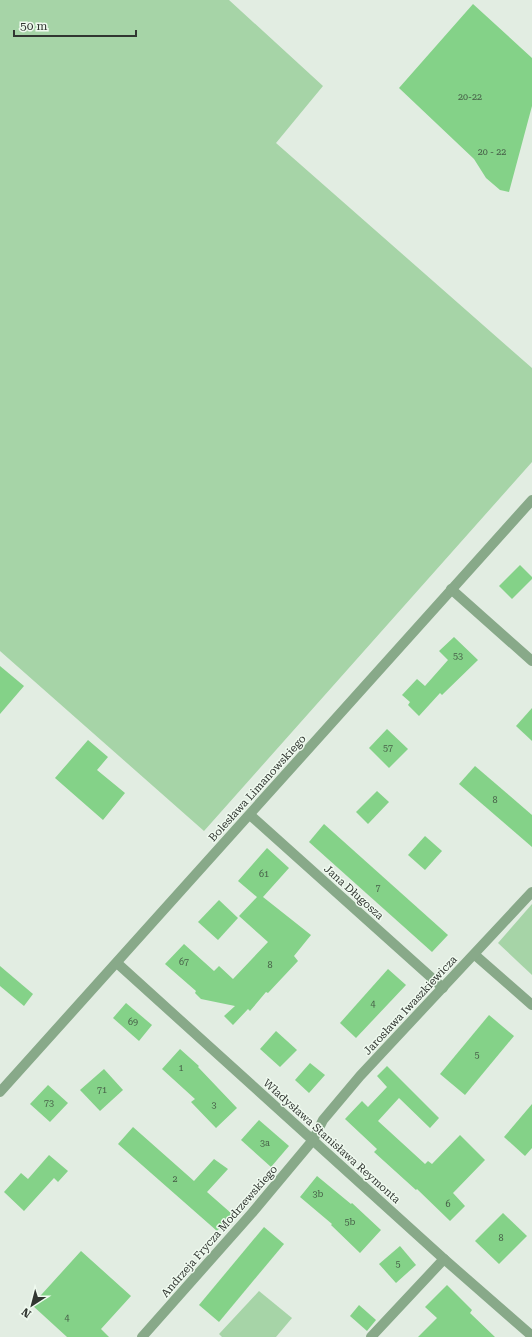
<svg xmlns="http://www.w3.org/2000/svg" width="532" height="1337" viewBox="0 0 532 1337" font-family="'Roboto Serif',serif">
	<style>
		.green { fill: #a6d4a7 }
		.building { fill: #84d288 }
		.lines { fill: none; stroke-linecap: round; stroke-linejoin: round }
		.minor { stroke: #88a989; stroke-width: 10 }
		.labels { text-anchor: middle; stroke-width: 3; stroke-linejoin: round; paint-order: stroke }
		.number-label { font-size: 9px; fill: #465d47 }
		.street-label { font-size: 11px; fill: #313631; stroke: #effaef }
	</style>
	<rect width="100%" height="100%" fill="#e2ede2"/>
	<g class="green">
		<polygon points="0,0 229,0 323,86 276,143 532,368 532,462 204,831 0,651"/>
		<polygon points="532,904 532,975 498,943"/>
		<polygon points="259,1291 292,1318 276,1337 222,1337 219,1334"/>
	</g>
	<g class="building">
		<polygon points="473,4 532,58 532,106 509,192 500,190 486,178 474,159 399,88"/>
		<polygon points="520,565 532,577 532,579 512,599 499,586"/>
		<polygon points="454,637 478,660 442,695 440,693 419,716 408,705 410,702 402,695 417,679 425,686 448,660 439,651"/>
		<polygon points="0,666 24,686 0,714"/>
		<polygon points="532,708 532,741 516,726"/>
		<polygon points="387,729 408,749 389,768 369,748"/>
		<polygon points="88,740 108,757 97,770 125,793 103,820 55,778"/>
		<polygon points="475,766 532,815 532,847 459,784"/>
		<polygon points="377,791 389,802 368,824 356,812"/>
		<polygon points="324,824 448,935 432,952 309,842"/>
		<polygon points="425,836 442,851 425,870 408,855"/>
		<polygon points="267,848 289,868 263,897 311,935 294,956 298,961 268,993 266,992 250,1011 248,1009 233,1025 224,1016 235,1006 201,999 195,993 196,991 165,964 184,944 214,971 219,966 233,979 268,942 239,916 257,897 238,881"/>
		<polygon points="219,900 238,918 218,940 198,922"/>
		<polygon points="0,966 33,994 24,1006 0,986"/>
		<polygon points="388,969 406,985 356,1038 340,1023"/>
		<polygon points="126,1003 152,1025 139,1041 113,1018"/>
		<polygon points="489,1015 514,1036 465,1095 440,1074"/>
		<polygon points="276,1031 297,1050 280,1067 260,1049"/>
		<polygon points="180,1049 199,1066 198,1067 237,1108 216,1128 191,1102 195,1099 162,1069"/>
		<polygon points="310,1063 325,1075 309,1093 295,1080"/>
		<polygon points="387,1066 439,1118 430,1128 399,1098 378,1121 425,1164 428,1161 432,1164 460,1135 485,1160 453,1193 465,1206 450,1221 417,1189 416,1190 374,1152 377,1149 345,1119 362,1101 368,1107 387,1087 377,1076"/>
		<polygon points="104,1069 123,1090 100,1111 80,1090"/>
		<polygon points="48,1085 68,1103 50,1122 30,1104"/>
		<polygon points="532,1104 532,1148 525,1156 504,1137"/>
		<polygon points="259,1120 289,1146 271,1167 241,1140"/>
		<polygon points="133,1127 194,1181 214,1159 228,1169 207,1192 232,1214 217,1231 118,1144"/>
		<polygon points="49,1155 68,1171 58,1182 54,1178 24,1211 4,1192 21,1173 28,1179"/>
		<polygon points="317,1176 351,1204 352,1203 381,1230 360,1253 331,1225 332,1224 300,1197"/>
		<polygon points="503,1213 527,1236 499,1264 475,1241"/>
		<polygon points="264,1227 284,1244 219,1322 199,1305"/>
		<polygon points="400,1246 416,1265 396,1283 379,1264"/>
		<polygon points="81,1251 131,1296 101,1329 109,1337 67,1337 32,1305"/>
		<polygon points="447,1285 472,1310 470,1313 495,1337 418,1337 437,1318 425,1307"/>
		<polygon points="359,1305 376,1320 367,1331 350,1316"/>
	</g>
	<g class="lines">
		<g class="minor">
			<polyline points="451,589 532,661"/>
			<polyline points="250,815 443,988"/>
			<polyline points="475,955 532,1005"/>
			<polyline points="117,963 444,1259 532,1336"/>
			<polyline points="0,1092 532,500"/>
			<polyline points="142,1337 252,1213 313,1140 323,1120 360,1076 532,892"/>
			<polyline points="371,1337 444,1259"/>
		</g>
	</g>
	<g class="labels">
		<g class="number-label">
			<text x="470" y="100">20-22</text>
			<text x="492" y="155">20 - 22</text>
			<text x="458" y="659">53</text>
			<text x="388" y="751">57</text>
			<text x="495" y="803">8</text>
			<text x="264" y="877">61</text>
			<text x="378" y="891">7</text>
			<text x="184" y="965">67</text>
			<text x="270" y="968">8</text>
			<text x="373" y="1007">4</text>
			<text x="133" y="1025">69</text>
			<text x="477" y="1058">5</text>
			<text x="181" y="1071">1</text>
			<text x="102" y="1093">71</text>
			<text x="49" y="1106">73</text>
			<text x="214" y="1108">3</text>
			<text x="265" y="1146">3a</text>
			<text x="175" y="1182">2</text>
			<text x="318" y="1197">3b</text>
			<text x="448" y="1207">6</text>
			<text x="350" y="1225">5b</text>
			<text x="501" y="1241">8</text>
			<text x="398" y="1267">5</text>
			<text x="67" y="1321">4</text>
		</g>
		<g class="street-label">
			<text transform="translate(257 788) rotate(-48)" y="4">Bolesława Limanowskiego</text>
			<text transform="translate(354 892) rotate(42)" y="4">Jana Długosza</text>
			<text transform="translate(410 1005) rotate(-47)" y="4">Jarosława Iwaszkiewicza</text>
			<text transform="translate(332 1141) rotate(42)" y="4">Władysława Stanisława Reymonta</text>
			<text transform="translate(219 1231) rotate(-49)" y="4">Andrzeja Frycza Modrzewskiego</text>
		</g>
	</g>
	<g transform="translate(32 1305) rotate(216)" stroke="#effaef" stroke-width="3" paint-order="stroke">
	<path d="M0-3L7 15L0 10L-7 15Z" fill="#313631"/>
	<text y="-6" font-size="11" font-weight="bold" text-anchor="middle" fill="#313631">N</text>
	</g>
	<path d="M14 30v6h122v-6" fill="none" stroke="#313631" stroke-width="2"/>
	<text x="20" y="30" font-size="12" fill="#313631" stroke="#effaef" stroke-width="3" paint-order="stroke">50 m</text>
</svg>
